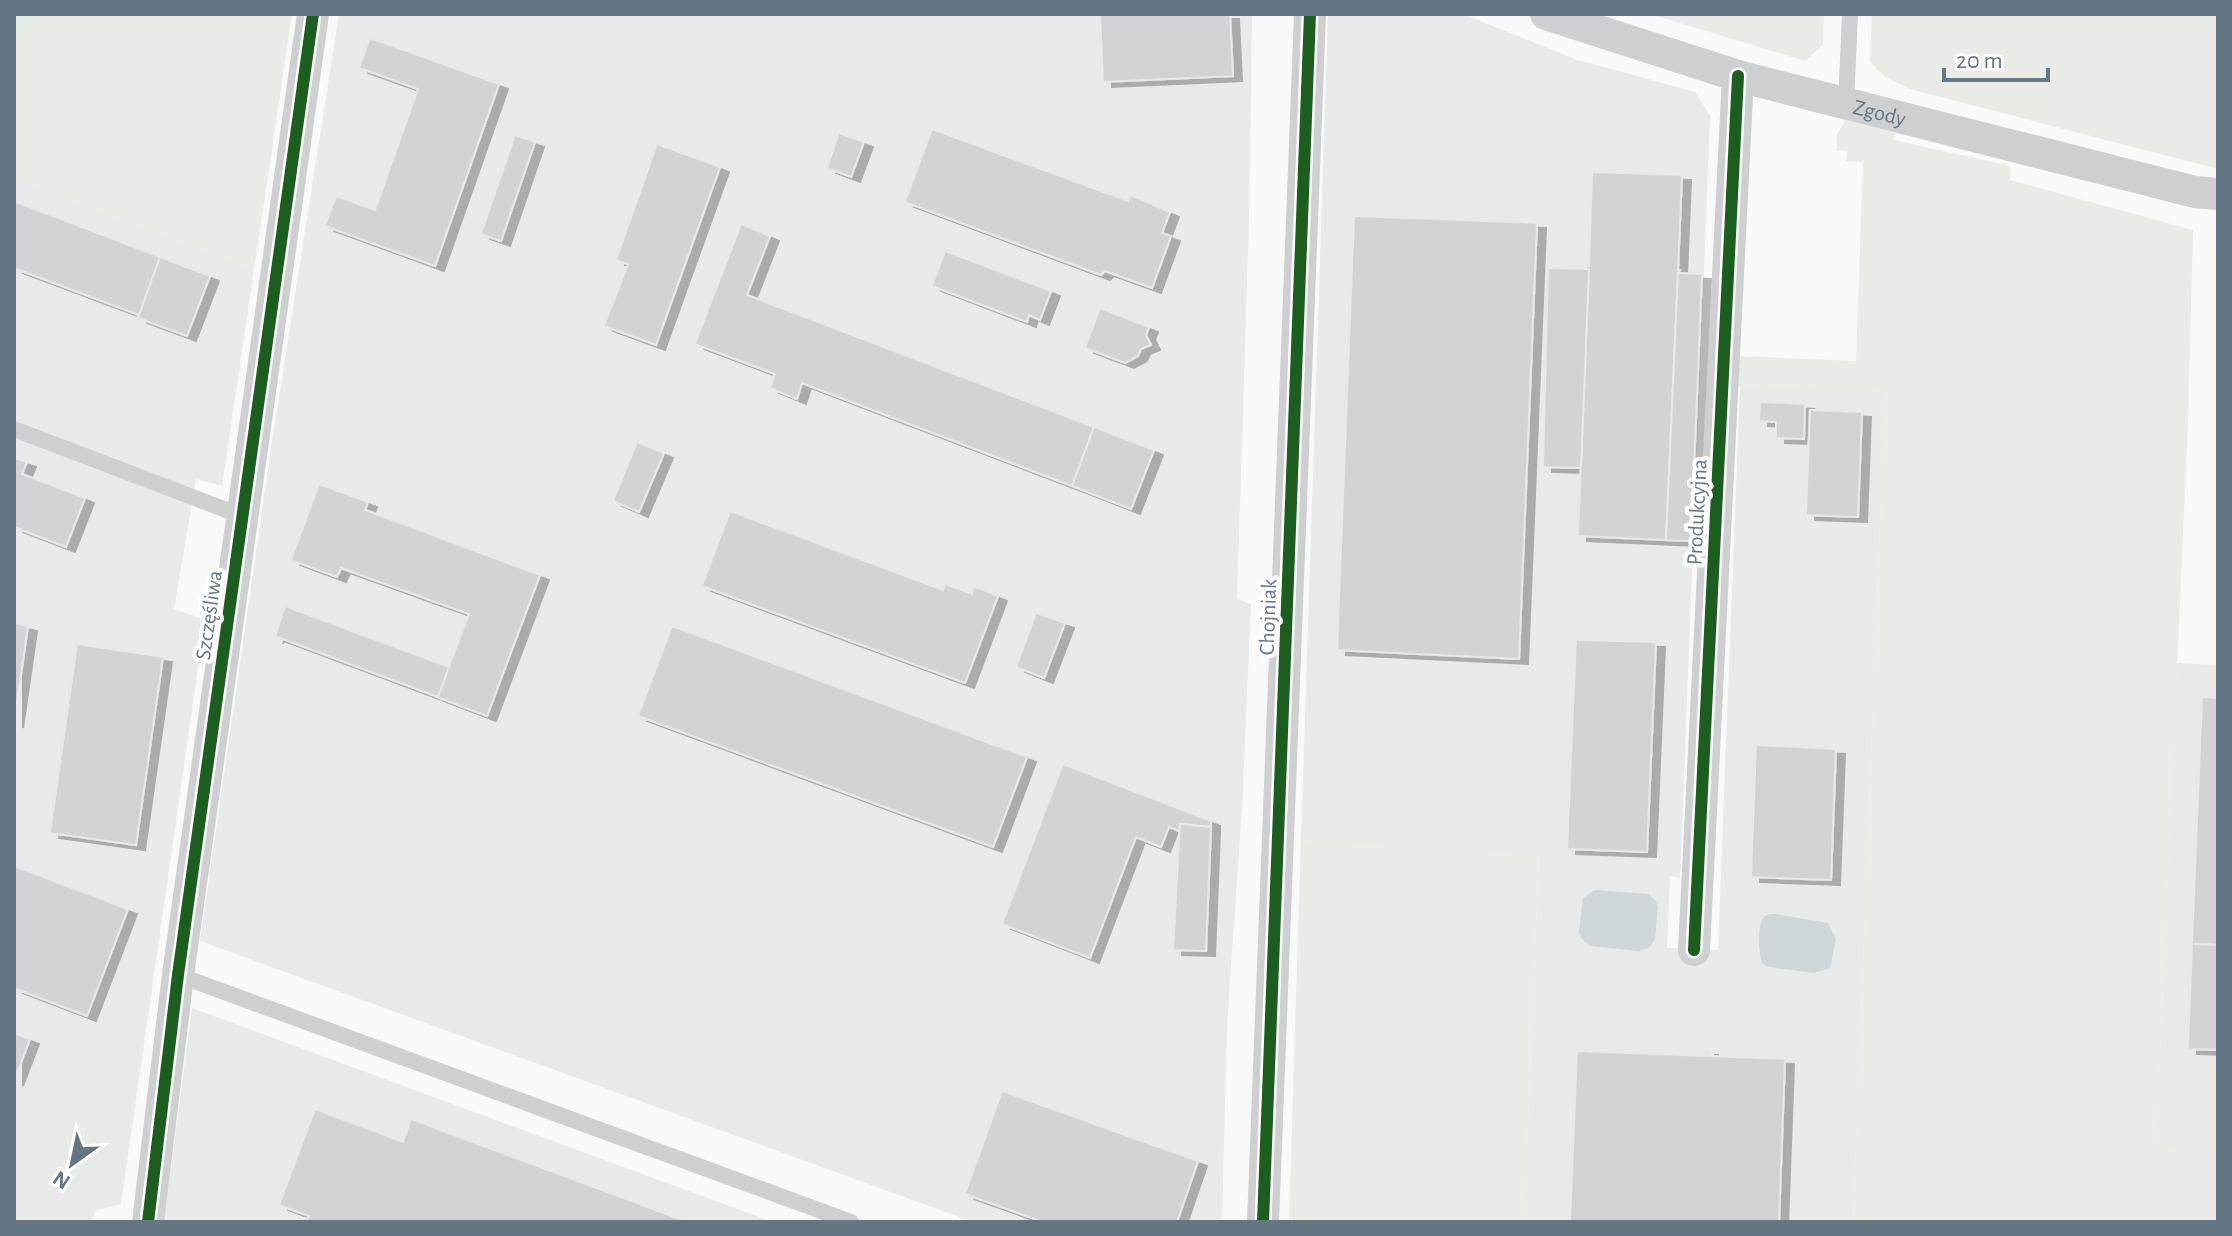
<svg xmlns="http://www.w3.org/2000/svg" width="2232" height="1236" viewBox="0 0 2232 1236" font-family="'Alegreya Sans',sans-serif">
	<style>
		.built { fill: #e8e9e9 }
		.green { fill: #e8ebe6 }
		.water { fill: #ced6d9 }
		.building { fill: #d0d2d3; stroke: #e8e8e8; stroke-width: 2; filter: url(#shadow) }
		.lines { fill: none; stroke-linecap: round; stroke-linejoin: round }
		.service { stroke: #cecfd0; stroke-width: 16 }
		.minor { stroke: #cecfd0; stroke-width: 32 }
		.cycleway-casing { stroke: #fff; stroke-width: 17 }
		.cycleway { stroke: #1b5e20; stroke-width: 12 }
		.labels { text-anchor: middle; stroke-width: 8; stroke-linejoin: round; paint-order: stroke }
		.street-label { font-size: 22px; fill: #657683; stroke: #fff }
	</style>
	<defs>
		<filter id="shadow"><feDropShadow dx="9" dy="5" stdDeviation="0" flood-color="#0004"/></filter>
	</defs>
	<rect width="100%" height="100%" fill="#f9f9f9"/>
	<g class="built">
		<polygon points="339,14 1252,14 1249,219 1237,599 1251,604 1242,808 1227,1025 1222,1222 973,1222 200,941 271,449"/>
		<polygon points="1328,14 1463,14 1575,59 1695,92 1710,115 1680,878 1670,876 1667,948 1718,950 1740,386 1885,392 1853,1222 1524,1222 1539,854 1301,840"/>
		<polygon points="14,179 254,270 222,486 196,479 174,609 205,620 121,1204 95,1211 92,1222 14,1222"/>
		<polygon points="2177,663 2218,665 2218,1151 2156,1148"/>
		<polygon points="192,1008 773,1222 164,1222"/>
	</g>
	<g class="green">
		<polygon points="14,14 292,14 254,270 14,179"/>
		<polygon points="1650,14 1824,14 1823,45 1805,61"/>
		<polygon points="1872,14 2218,14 2218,169 1910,89 1885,77 1870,62"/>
		<polygon points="1846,120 1895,133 1894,140 2010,166 2010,180 2193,230 2188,420 2156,1147 2218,1151 2218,1222 1853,1222 1885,392 1737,386 1738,356 1856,361 1863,162 1846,161 1847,150 1837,151 1837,134"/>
		<polygon points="1301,840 1539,853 1524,1222 1289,1222"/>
	</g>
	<g class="water">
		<polygon points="1595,890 1648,894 1655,900 1658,906 1655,939 1650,947 1639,951 1590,946 1582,939 1579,932 1583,898"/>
		<path d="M 1775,914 L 1828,923 L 1836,939 L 1830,968 L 1814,973 L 1769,967 L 1763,964 C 1758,955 1757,927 1763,918 C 1765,914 1771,914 1775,914 Z"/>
	</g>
	<g class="building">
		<polygon points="1100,14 1230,14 1233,76 1103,82"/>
		<polygon points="370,38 499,84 435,266 325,226 336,196 375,210 418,89 359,68"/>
		<polygon points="932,129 1128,201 1130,195 1170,212 1162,233 1171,236 1152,288 1105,271 1101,275 905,202"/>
		<polygon points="839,133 864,142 851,177 827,168"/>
		<polygon points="515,135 535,142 501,241 481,234"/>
		<polygon points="657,144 720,167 656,345 604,326 628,264 616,260"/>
		<polygon points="1592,172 1682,175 1678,270 1680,270 1678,273 1666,540 1578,536 1589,269 1586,269 1586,266 1589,266"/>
		<polygon points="14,201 160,257 139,315 14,268"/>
		<polygon points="1354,216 1537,223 1519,659 1337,650"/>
		<polygon points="741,224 770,236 747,295 1094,427 1072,486 802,383 797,399 770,388 775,374 695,344"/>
		<polygon points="945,251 1051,291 1040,320 1029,315 1027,322 932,286"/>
		<polygon points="160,257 210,276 187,336 138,318"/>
		<polygon points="1548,268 1589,269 1581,468 1543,467"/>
		<polygon points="1678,273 1702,274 1691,541 1666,540"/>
		<polygon points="1100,308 1149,327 1146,335 1151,345 1141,349 1138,356 1125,363 1085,348"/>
		<polygon points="1760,402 1805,404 1804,439 1776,438 1776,422 1759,421"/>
		<polygon points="1810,410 1862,412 1858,517 1806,515"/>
		<polygon points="1094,427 1154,450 1131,509 1072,486"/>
		<polygon points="637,442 664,453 639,512 613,501"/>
		<polygon points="14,458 27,462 22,474 85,498 66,547 14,527"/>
		<polygon points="319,484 368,502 365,510 540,575 487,716 437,697 469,614 341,568 337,577 291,560"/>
		<polygon points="730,511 943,590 945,584 972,594 974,586 998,596 965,683 702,586"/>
		<polygon points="285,606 449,667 438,697 275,636 274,639"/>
		<polygon points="1036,613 1065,623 1044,678 1016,667"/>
		<polygon points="14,623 28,626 14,723"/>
		<polygon points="672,626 1027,757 993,847 638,716"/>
		<polygon points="1576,640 1656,642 1647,852 1567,849"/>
		<polygon points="77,644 163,657 136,845 50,833"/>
		<polygon points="2202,697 2218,698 2218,945 2192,944"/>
		<polygon points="1756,745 1836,749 1831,880 1751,877"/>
		<polygon points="1063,764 1211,821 1211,827 1180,824 1179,831 1169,827 1161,847 1136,837 1090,958 1002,924"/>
		<polygon points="1180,824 1211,827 1206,951 1173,950"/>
		<polygon points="14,866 128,909 87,1016 14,988"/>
		<polygon points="2192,944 2218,945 2218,1050 2188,1049"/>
		<polygon points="14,1033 30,1039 14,1081"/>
		<polygon points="1706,1050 1709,1050 1708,1056 1785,1059 1779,1222 1570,1222 1575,1101 1567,1101 1575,1099 1577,1051 1706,1056"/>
		<polygon points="1002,1091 1198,1161 1177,1222 1043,1222 965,1194"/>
		<polygon points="315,1109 403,1142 411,1119 688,1222 306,1222 309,1216 279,1205"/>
	</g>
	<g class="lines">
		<g class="service">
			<polyline points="1846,104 1850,14"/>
			<polyline points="14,429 242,516"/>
			<polyline points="178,975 851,1222"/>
		</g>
		<g class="minor">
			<path id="s1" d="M 1546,14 L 1738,76 L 2195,192 L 2218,194"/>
			<polyline points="1694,950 1738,76"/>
			<polyline points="148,1222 178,975 313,14"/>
			<polyline points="1263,1222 1310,14"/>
		</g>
		<defs>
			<g id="cycleway">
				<polyline points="1694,950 1738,76"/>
				<polyline points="148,1222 178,975 313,14"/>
				<polyline points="1263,1222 1310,14"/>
			</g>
		</defs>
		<use href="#cycleway" class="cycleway-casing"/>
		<use href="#cycleway" class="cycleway"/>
	</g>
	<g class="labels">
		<g class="street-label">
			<text dy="8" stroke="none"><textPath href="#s1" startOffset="348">Zgody</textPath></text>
			<text transform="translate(1696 512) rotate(-87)" y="8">Produkcyjna</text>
			<text transform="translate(208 615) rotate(-82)" y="8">Szczęśliwa</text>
			<text transform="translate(1267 617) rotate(-88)" y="8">Chojniak</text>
		</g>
	</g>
	<rect width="2232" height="1236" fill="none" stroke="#657683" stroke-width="32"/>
	<g transform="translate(72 1164) rotate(213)" stroke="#ffffff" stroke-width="6" paint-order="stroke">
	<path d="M0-6L14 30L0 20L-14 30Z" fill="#657683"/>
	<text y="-12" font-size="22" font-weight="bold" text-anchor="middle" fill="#657683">N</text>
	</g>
	<path d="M1944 68v12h104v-12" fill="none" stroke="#657683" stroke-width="4"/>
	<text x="1956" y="68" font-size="24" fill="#657683" stroke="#ffffff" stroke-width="6" paint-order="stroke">20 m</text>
</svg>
